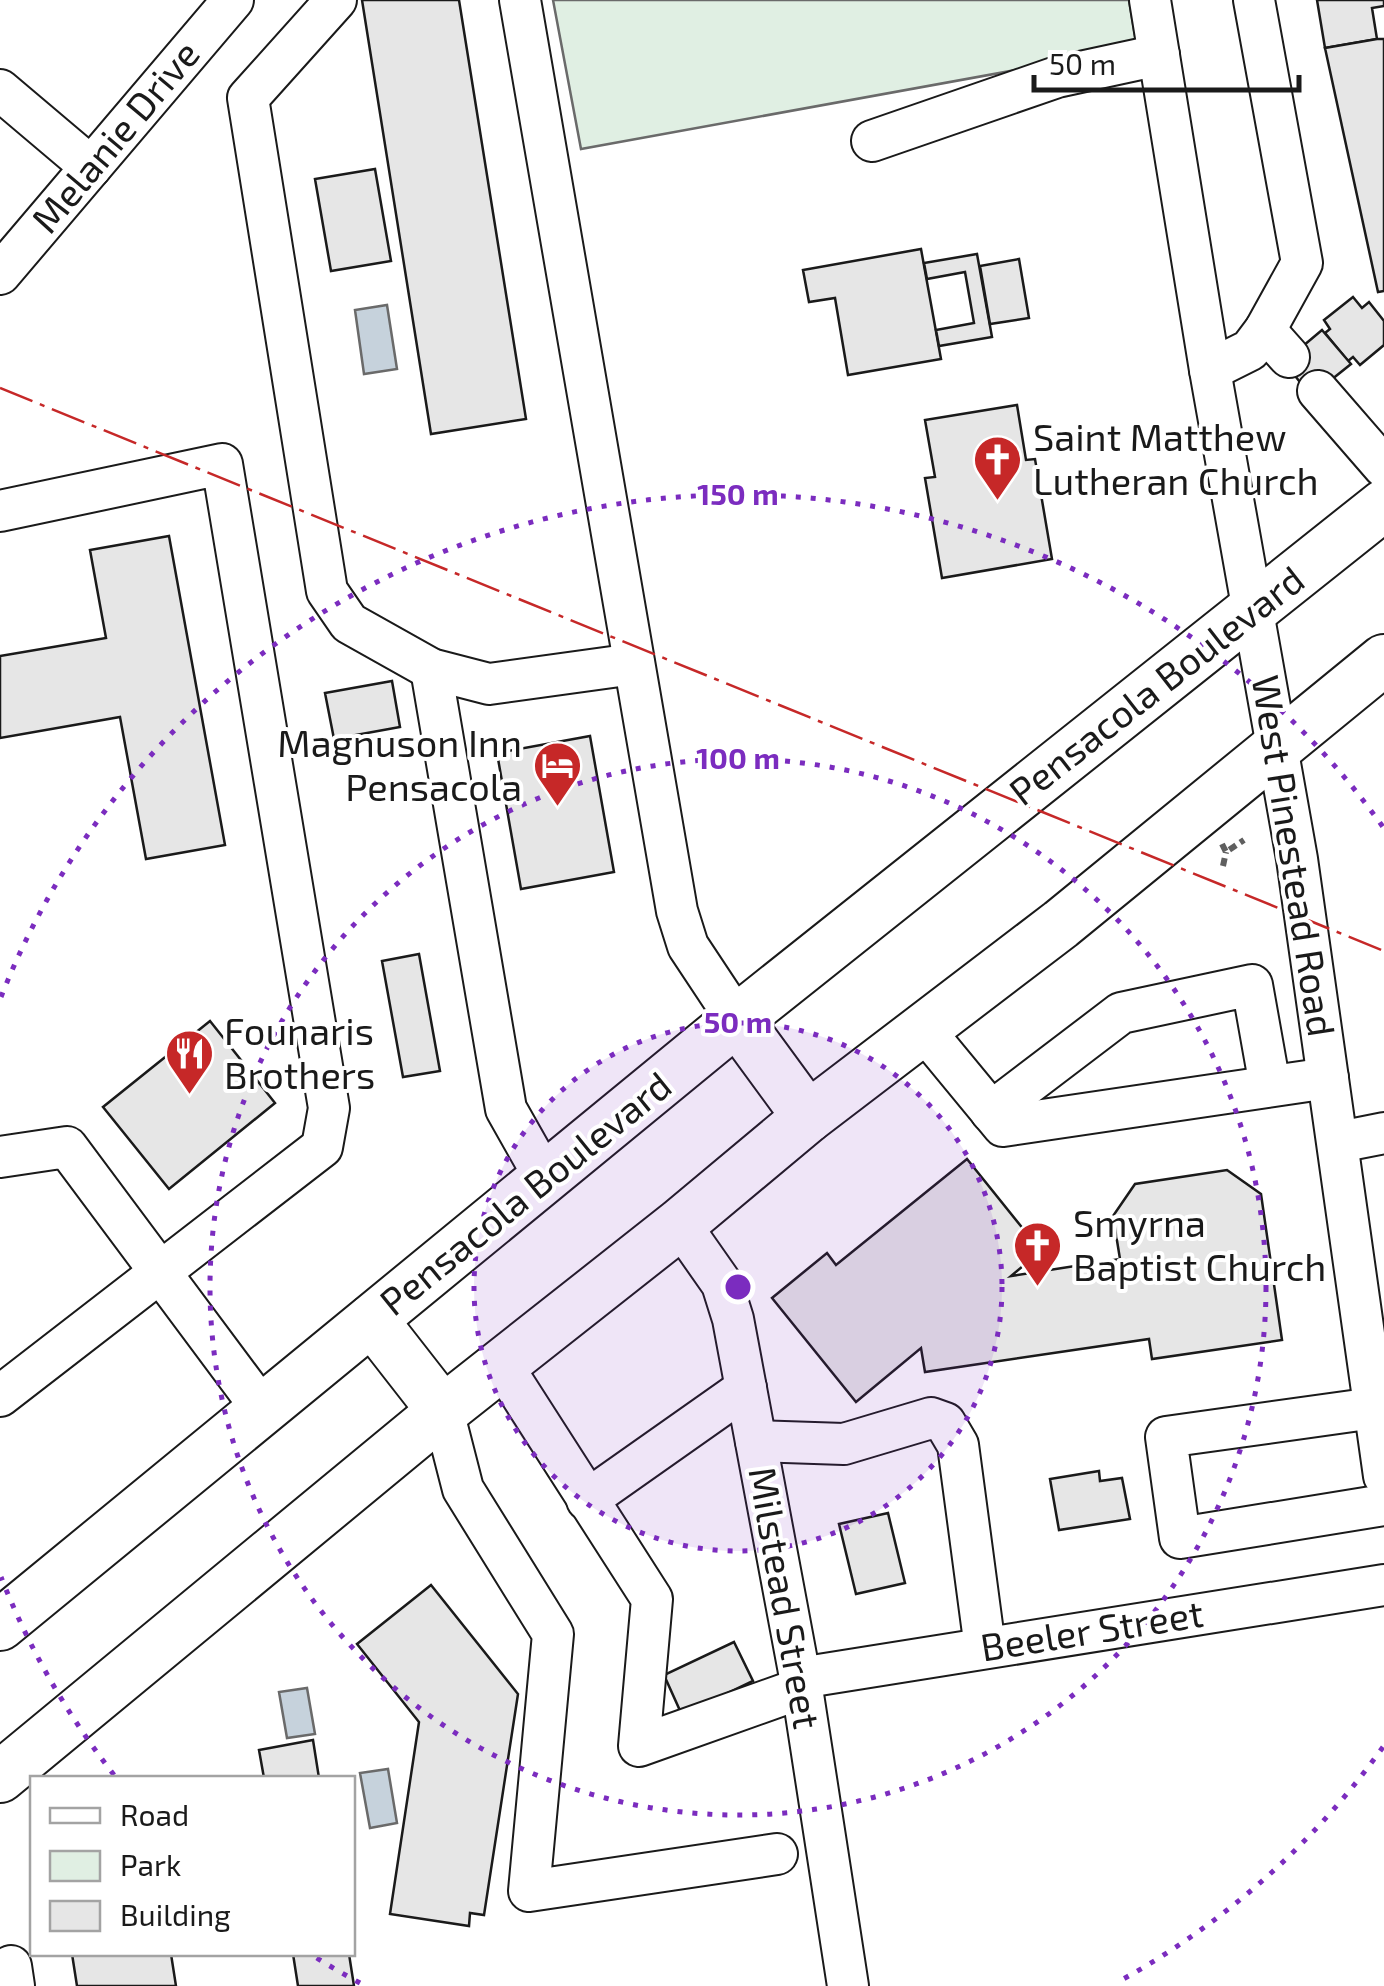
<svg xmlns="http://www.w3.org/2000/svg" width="1384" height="1986" viewBox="0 0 1384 1986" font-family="'Exo 2',sans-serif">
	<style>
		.green { fill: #e0efe3; stroke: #6a6a6a; stroke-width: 2.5 }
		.water { fill: #c6d2dc; stroke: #6a6a6a; stroke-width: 2.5 }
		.building { fill: #e6e6e6; stroke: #1a1a1a; stroke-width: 2.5 }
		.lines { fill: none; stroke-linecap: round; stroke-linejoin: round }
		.minor-casing { stroke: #1a1a1a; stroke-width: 44 }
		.major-casing { stroke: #1a1a1a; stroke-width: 54 }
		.path { stroke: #5f5f5f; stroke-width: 6; stroke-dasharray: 8 5; stroke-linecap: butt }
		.minor { stroke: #fff; stroke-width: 40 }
		.major { stroke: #fff; stroke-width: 50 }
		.power { stroke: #c62828; stroke-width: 2.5; stroke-dasharray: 35 8 5 8; stroke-linecap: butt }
		.ring { fill: none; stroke: #7b2cbf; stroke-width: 5; stroke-dasharray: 5 10 }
		.labels { text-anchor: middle; stroke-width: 8; stroke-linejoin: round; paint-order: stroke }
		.street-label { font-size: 38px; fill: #1a1a1a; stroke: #fff }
		.poi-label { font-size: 38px; fill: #1a1a1a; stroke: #fff; text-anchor: start }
		.centre { fill: #7b2cbf; stroke: #fff; stroke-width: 5 }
		.ring-label { font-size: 30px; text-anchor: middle; font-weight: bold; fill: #7b2cbf; stroke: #fff; stroke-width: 8; stroke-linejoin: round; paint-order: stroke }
	</style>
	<rect width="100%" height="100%" fill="#fff"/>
	<polygon class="green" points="553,0 1129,0 1137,48 581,149"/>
	<g class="water">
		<polygon points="387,305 397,369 364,374 355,310"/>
		<polygon points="307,1688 315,1734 287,1738 279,1692"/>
		<polygon points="388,1769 397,1823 370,1828 360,1773"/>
	</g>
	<g class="building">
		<polygon points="362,0 459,0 526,419 431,434"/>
		<polygon points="1317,0 1384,0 1384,6 1372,8 1377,39 1325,48"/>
		<polygon points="1377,39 1384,39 1384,291 1378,292 1325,48"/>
		<polygon points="375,169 391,261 331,271 315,179"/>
		<polygon points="921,249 941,359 848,375 835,298 809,302 803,270"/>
		<polygon points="977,254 992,337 939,346 936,330 974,323 965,272 927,279 924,263"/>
		<polygon points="1019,259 1029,318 990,324 980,266"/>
		<polygon points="1353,297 1362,308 1369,302 1384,321 1384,345 1360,365 1353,357 1348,361 1325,333 1330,329 1324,320"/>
		<polygon points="1322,330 1351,364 1311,396 1284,362"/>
		<polygon points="1017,405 1026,460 1035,459 1052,559 942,578 925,478 935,477 925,420"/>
		<polygon points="169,536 225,845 146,859 120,717 0,738 0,656 106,638 90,550"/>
		<polygon points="392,681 400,727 334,739 325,693"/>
		<polygon points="590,736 614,872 521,889 497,753"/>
		<polygon points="419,954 440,1071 403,1077 382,961"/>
		<polygon points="210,1021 275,1103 169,1189 103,1107"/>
		<polygon points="967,1159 1041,1251 1011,1276 1120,1259 1113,1216 1135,1184 1227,1170 1261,1194 1282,1340 1152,1359 1149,1339 925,1372 921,1348 856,1402 772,1298 827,1253 836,1265"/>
		<polygon points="1099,1471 1100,1481 1122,1478 1130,1519 1059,1530 1050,1479"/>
		<polygon points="888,1513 905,1583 856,1594 839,1524"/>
		<polygon points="431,1585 518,1694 484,1915 470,1913 469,1926 390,1914 419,1722 357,1644"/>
		<polygon points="734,1642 753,1681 682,1715 664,1675"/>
		<polygon points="313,1740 319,1778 264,1778 259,1750"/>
		<polygon points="72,1954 171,1954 176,1986 77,1986"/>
		<polygon points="293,1954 349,1954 354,1986 298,1986"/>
	</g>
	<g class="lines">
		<defs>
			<g id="minor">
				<polyline points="336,0 248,98 327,591 349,623 431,669 489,684 634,664"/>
				<polyline points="520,0 677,911 688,946 737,1020"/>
				<polyline points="1150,0 1210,370 1297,859 1384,1476"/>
				<polyline points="0,90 91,167"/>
				<polyline points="872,141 1057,77 1159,55"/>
				<polyline points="0,274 233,0"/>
				<polyline points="1265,330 1289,357"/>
				<polyline points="1210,370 1250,350 1265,330 1302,263 1254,0"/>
				<polyline points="1318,391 1384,467"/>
				<polyline points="0,511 222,464 329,1108 322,1147 0,1396"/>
				<polyline points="431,669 506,1109 545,1178"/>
				<polyline points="923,1029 1003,1126 1328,1078"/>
				<polyline points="991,1112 1121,1013 1252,985 1270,1086"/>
				<polyline points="1339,1142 1384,1133"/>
				<polyline points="0,1157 67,1147 263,1410"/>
				<polyline points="680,1224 722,1284 733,1319 802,1688 848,1986"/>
				<polyline points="502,1365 652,1599 639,1746 802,1688"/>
				<polyline points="1374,1408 1166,1437 1180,1538 1384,1505"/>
				<polyline points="443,1411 463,1489 553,1634 529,1891 777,1854"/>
				<polyline points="756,1441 844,1444 931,1418 945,1423 958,1445 985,1648"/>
				<polyline points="587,1500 746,1388"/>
				<polyline points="800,1678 1384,1585"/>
				<polyline points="11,1966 14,1986"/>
			</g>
			<g id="major">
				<polyline points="737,1020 808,1117"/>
				<polyline points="372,1320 443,1411"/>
				<polyline points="0,1625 737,1020 1384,505"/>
				<polyline points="0,1777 443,1411 680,1224 808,1117 1061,924 1384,660"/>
			</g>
		</defs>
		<use href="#minor" class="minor-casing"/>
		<use href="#major" class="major-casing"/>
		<g class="path">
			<polyline points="1222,844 1226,852 1244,840"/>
			<polyline points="1223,866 1226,852"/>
		</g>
		<use href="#minor" class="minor"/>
		<use href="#major" class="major"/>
		<polyline class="power" points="0,388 1384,951"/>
	</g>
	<circle cx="738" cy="1287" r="264" fill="#7b2cbf" fill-opacity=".12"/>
	<g class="ring">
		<circle cx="738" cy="1287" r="264"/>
		<circle cx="738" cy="1287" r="528"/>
		<path d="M1383 1747A792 792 0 0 1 1116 1983M360 1983A792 792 0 0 1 312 1955M114 1775A792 792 0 0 1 1 1577M1 997A792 792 0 0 1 1383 827"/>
	</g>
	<defs>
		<symbol id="church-pin" viewBox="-11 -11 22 30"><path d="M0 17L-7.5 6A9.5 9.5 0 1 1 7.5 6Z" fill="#c62828" stroke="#fff"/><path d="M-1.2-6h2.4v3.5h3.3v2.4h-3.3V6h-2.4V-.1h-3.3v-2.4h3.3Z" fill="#fff"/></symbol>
		<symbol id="hotel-pin" viewBox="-11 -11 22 30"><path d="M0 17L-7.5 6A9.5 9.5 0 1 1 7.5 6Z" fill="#c62828" stroke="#fff"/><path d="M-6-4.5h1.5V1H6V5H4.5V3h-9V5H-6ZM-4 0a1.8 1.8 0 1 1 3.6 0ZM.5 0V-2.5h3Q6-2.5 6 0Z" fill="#fff"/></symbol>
		<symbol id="restaurant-pin" viewBox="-11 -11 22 30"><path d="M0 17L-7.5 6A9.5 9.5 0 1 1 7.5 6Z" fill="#c62828" stroke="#fff"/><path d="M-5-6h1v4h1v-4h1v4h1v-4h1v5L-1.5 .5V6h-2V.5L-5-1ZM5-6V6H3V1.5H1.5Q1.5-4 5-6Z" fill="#fff"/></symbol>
	</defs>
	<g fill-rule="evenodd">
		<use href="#church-pin" x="970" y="432" width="55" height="75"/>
		<use href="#hotel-pin" x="530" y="738" width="55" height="75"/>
		<use href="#restaurant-pin" x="162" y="1026" width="55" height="75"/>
		<use href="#church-pin" x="1010" y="1218" width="55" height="75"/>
	</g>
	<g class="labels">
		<g class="street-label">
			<text transform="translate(116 137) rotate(-50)" y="13">Melanie Drive</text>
			<text transform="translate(1157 686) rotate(-38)" y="13">Pensacola Boulevard</text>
			<text transform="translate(1293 856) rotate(81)" y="13">West Pinestead Road</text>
			<text transform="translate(526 1194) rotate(-39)" y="13">Pensacola Boulevard</text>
			<text transform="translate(784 1598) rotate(80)" y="13">Milstead Street</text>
			<text transform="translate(1092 1631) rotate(-9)" y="13">Beeler Street</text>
		</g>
		<g class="poi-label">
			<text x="1033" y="451">Saint Matthew<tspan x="1033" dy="44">Lutheran Church</tspan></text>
			<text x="522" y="757" text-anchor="end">Magnuson Inn<tspan x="522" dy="44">Pensacola</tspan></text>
			<text x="224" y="1045">Founaris<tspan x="224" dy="44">Brothers</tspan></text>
			<text x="1073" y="1237">Smyrna<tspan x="1073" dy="44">Baptist Church</tspan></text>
		</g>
	</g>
	<circle cx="738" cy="1287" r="15" class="centre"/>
	<g class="ring-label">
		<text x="738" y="505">150 m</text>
		<text x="738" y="769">100 m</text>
		<text x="738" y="1033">50 m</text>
	</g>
	<rect x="30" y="1776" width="325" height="180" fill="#ffffff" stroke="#a3a3a3" stroke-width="2.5"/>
	<rect x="50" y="1808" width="50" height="15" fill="#ffffff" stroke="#a3a3a3" stroke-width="2.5"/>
	<text x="120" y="1826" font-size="30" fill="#1a1a1a">Road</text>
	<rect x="50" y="1851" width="50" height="30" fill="#e0efe3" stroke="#a3a3a3" stroke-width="2.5"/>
	<text x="120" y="1876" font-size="30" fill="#1a1a1a">Park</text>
	<rect x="50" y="1901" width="50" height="30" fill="#e6e6e6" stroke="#a3a3a3" stroke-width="2.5"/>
	<text x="120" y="1926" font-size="30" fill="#1a1a1a">Building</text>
	<path d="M1034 75v15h265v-15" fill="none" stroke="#1a1a1a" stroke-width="5"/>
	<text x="1049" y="75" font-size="30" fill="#1a1a1a" stroke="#ffffff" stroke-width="8" paint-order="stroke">50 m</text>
</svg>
